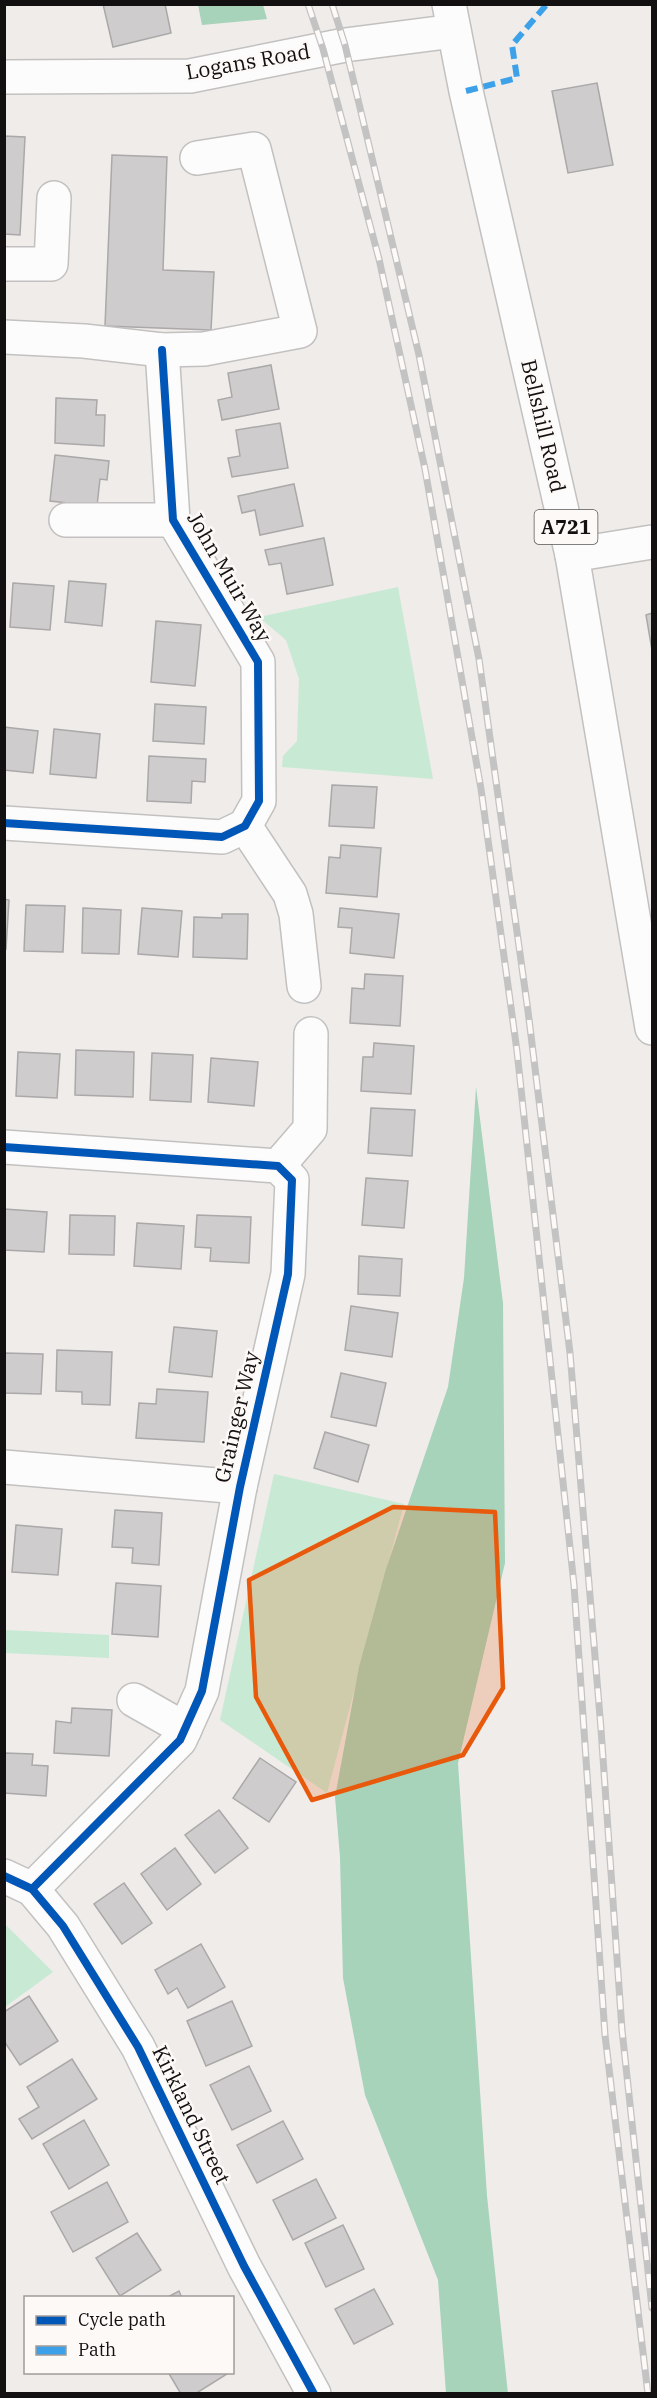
<svg xmlns="http://www.w3.org/2000/svg" width="657" height="2398" viewBox="0 0 657 2398" font-family="'IBM Plex Serif',serif">
	<style>
		.green { fill: #c8e9d4 }
		.forest { fill: #a6d3b9 }
		.building { fill: #cecccc; stroke: #aaa8a8; stroke-width: 1.5 }
		.lines { fill: none; stroke-linecap: round; stroke-linejoin: round }
		.minor-casing { stroke: #c3c1c0; stroke-width: 36 }
		.major-casing { stroke: #c3c1c0; stroke-width: 36 }
		.minor { stroke: #fdfcfc; stroke-width: 33 }
		.major { stroke: #fdfcfc; stroke-width: 33 }
		.rail-casing { stroke: #c4c3c3; stroke-width: 7 }
		.rail { stroke: #fdf9f7; stroke-width: 4.5; stroke-dasharray: 14; stroke-linecap: butt }
		.quiet { stroke: #3da1ea; stroke-width: 6; stroke-dasharray: 12 6; stroke-linecap: butt }
		.cycleway-casing { stroke: #fdf9f7; stroke-width: 11 }
		.cycleway { stroke: #0057b8; stroke-width: 8 }
		.marked { fill: #e8590c; fill-opacity: 0.2; stroke: #e8590c; stroke-width: 4.5; stroke-linejoin: round }
		.labels { text-anchor: middle; stroke-width: 5; stroke-linejoin: round; paint-order: stroke }
		.shield { fill: #fdf9f7; stroke: #585655; stroke-width: 1.5 }
		.shield-label { font-size: 20px; font-weight: bold; fill: #121010 }
		.street-label { font-size: 21px; fill: #121010; stroke: #fdf9f7 }
	</style>
	<rect width="100%" height="100%" fill="#efecea"/>
	<g class="green">
		<polygon points="398,587 433,779 282,767 283,756 297,741 299,679 286,640 259,617"/>
		<polygon points="274,1474 404,1504 327,1793 220,1720"/>
		<polygon points="4,1630 109,1635 109,1658 5,1653"/>
		<polygon points="4,1923 53,1972 5,2007 4,2007"/>
	</g>
	<g class="forest">
		<polygon points="198,5 263,5 267,19 202,25"/>
		<polygon points="476,1087 503,1303 505,1563 458,1763 487,2196 508,2394 446,2393 438,2280 365,2095 343,1978 340,1857 335,1797 359,1667 386,1569 448,1387 464,1278"/>
	</g>
	<g class="building">
		<polygon points="103,4 165,4 171,33 113,47"/>
		<polygon points="597,83 613,165 568,173 552,91"/>
		<polygon points="4,136 25,137 20,235 4,234"/>
		<polygon points="112,155 167,157 163,270 214,272 211,330 105,326"/>
		<polygon points="271,365 279,409 222,420 218,400 232,397 228,373"/>
		<polygon points="56,398 97,400 96,415 105,415 104,446 55,443"/>
		<polygon points="280,423 288,468 232,477 228,458 240,456 236,430"/>
		<polygon points="55,455 109,461 107,480 100,479 97,506 50,501"/>
		<polygon points="294,484 303,526 260,535 255,510 242,513 238,496"/>
		<polygon points="324,538 333,585 287,594 281,563 269,565 265,550"/>
		<polygon points="69,581 106,584 102,626 65,622"/>
		<polygon points="13,583 54,586 50,630 10,627"/>
		<polygon points="652,613 652,650 646,615"/>
		<polygon points="156,621 201,625 195,686 151,682"/>
		<polygon points="155,704 206,707 204,744 153,741"/>
		<polygon points="4,727 38,731 33,773 4,770"/>
		<polygon points="54,729 100,734 96,778 50,774"/>
		<polygon points="149,756 206,759 205,782 192,781 191,803 147,801"/>
		<polygon points="332,785 377,787 374,828 329,826"/>
		<polygon points="341,845 381,848 377,897 326,893 329,857 340,858"/>
		<polygon points="4,899 9,900 6,949 4,949"/>
		<polygon points="26,905 65,906 63,952 24,951"/>
		<polygon points="83,908 121,910 119,954 82,953"/>
		<polygon points="142,908 182,911 178,957 138,954"/>
		<polygon points="340,908 399,914 394,958 350,953 352,928 338,927"/>
		<polygon points="222,914 248,914 247,959 193,957 194,917 222,918"/>
		<polygon points="365,974 403,976 400,1026 350,1023 352,988 364,989"/>
		<polygon points="374,1043 414,1046 411,1094 361,1091 363,1057 373,1057"/>
		<polygon points="76,1050 134,1052 133,1097 75,1095"/>
		<polygon points="18,1052 60,1054 57,1098 16,1096"/>
		<polygon points="152,1053 193,1055 191,1102 150,1100"/>
		<polygon points="211,1058 258,1062 254,1106 208,1102"/>
		<polygon points="371,1108 415,1110 412,1156 368,1153"/>
		<polygon points="366,1178 408,1181 404,1228 362,1225"/>
		<polygon points="4,1209 47,1212 44,1252 4,1250"/>
		<polygon points="70,1215 115,1216 114,1255 69,1254"/>
		<polygon points="197,1215 251,1217 249,1263 210,1261 211,1248 195,1247"/>
		<polygon points="137,1223 184,1226 181,1269 134,1266"/>
		<polygon points="359,1256 402,1259 400,1296 358,1294"/>
		<polygon points="351,1306 398,1313 392,1357 345,1350"/>
		<polygon points="174,1327 217,1331 212,1377 169,1372"/>
		<polygon points="57,1350 112,1352 110,1405 82,1404 82,1392 56,1391"/>
		<polygon points="4,1353 43,1354 41,1394 4,1393"/>
		<polygon points="341,1373 386,1383 376,1426 331,1417"/>
		<polygon points="157,1389 208,1392 204,1442 136,1438 139,1403 156,1404"/>
		<polygon points="325,1432 369,1445 358,1482 314,1468"/>
		<polygon points="115,1510 162,1513 159,1565 132,1563 133,1548 112,1547"/>
		<polygon points="16,1525 62,1529 58,1575 12,1572"/>
		<polygon points="116,1583 161,1586 158,1637 112,1634"/>
		<polygon points="72,1708 112,1710 109,1756 54,1753 56,1721 71,1723"/>
		<polygon points="4,1753 33,1754 32,1765 48,1766 46,1796 4,1793"/>
		<polygon points="260,1758 296,1782 269,1822 233,1798"/>
		<polygon points="219,1810 248,1848 215,1873 185,1835"/>
		<polygon points="175,1848 201,1884 167,1910 141,1874"/>
		<polygon points="124,1883 152,1923 122,1944 94,1904"/>
		<polygon points="201,1944 225,1987 188,2008 177,1988 168,1994 155,1970"/>
		<polygon points="29,1996 58,2041 20,2065 4,2041 4,2012"/>
		<polygon points="232,2001 252,2046 206,2066 187,2021"/>
		<polygon points="72,2059 97,2099 32,2139 19,2119 39,2107 27,2087"/>
		<polygon points="249,2066 271,2111 232,2130 210,2085"/>
		<polygon points="84,2120 109,2165 69,2189 43,2144"/>
		<polygon points="283,2121 303,2159 257,2183 237,2145"/>
		<polygon points="316,2179 336,2218 293,2240 273,2200"/>
		<polygon points="107,2182 128,2222 73,2252 51,2212"/>
		<polygon points="343,2225 364,2269 326,2287 305,2243"/>
		<polygon points="137,2233 161,2270 120,2296 96,2258"/>
		<polygon points="374,2289 393,2324 354,2344 335,2309"/>
		<polygon points="179,2291 182,2298 166,2298"/>
		<polygon points="168,2372 226,2372 227,2374 195,2394 181,2394"/>
	</g>
	<g class="lines">
		<defs>
			<g id="minor">
				<polyline points="4,77 190,76 345,45 454,31"/>
				<polyline points="4,264 51,264 54,198"/>
				<polyline points="4,337 84,341 162,350 204,349 300,331 254,149 197,158"/>
				<polyline points="66,520 173,520"/>
				<polyline points="572,555 652,542"/>
				<polyline points="4,823 222,837 245,826 259,801 258,662 173,520 162,350"/>
				<polyline points="245,826 290,894 296,914 304,986"/>
				<polyline points="4,1147 278,1166 292,1180 288,1274 240,1487 202,1691 180,1740 32,1889"/>
				<polyline points="278,1166 310,1129 311,1034"/>
				<polyline points="4,1467 240,1487"/>
				<polyline points="134,1700 185,1729"/>
				<polyline points="4,1876 32,1889 63,1926 138,2047 244,2266 314,2394"/>
			</g>
			<polyline id="major" points="449,4 466,91 572,555 652,1028"/>
		</defs>
		<use href="#minor" class="minor-casing"/>
		<use href="#major" class="major-casing"/>
		<use href="#minor" class="minor"/>
		<use href="#major" class="major"/>
		<defs>
			<g id="rail">
				<polyline points="308,4 323,49 379,259 425,469 481,789 517,1051 574,1585 605,2035 648,2394"/>
				<polyline points="332,4 345,45 419,355 479,659 528,1011 570,1353 601,1729 622,2030 652,2308"/>
			</g>
		</defs>
		<use href="#rail" class="rail-casing"/>
		<use href="#rail" class="rail"/>
		<polyline class="quiet" points="466,91 517,78 512,45 547,4"/>
		<defs>
			<g id="cycleway">
				<polyline points="4,823 222,837 245,826 259,801 258,662 173,520 162,350"/>
				<polyline points="4,1147 278,1166 292,1180 288,1274 240,1487 202,1691 180,1740 32,1889"/>
				<polyline points="4,1876 32,1889 63,1926 138,2047 244,2266 314,2394"/>
			</g>
		</defs>
		<use href="#cycleway" class="cycleway-casing"/>
		<use href="#cycleway" class="cycleway"/>
	</g>
	<path class="marked" d="M 393,1507 L 495,1512 L 503,1688 L 463,1755 L 312,1800 L 256,1697 L 249,1580 Z"/>
	<g class="labels">
		<rect class="shield" x="534.5" y="510" width="63" height="34" rx="4.5"/>
		<g class="shield-label">
			<text x="566" y="534">A721</text>
		</g>
		<g class="street-label">
			<text transform="translate(248 62) rotate(-10)" y="7">Logans Road</text>
			<text transform="translate(543 426) rotate(77)" y="7">Bellshill Road</text>
			<text transform="translate(229 577) rotate(60)" y="7">John Muir Way</text>
			<text transform="translate(237 1417) rotate(-77)" y="7">Grainger Way</text>
			<text transform="translate(191 2115) rotate(64)" y="7">Kirkland Street</text>
		</g>
	</g>
	<rect width="657" height="2398" fill="none" stroke="#121010" stroke-width="12"/>
	<rect x="24" y="2296" width="210" height="78" fill="#fdf9f7" stroke="#9f9c9b" stroke-width="1.5"/>
	<rect x="36" y="2316" width="30" height="9" fill="#0057b8" stroke="#9f9c9b" stroke-width="1.5"/>
	<text x="78" y="2326" font-size="18" fill="#121010">Cycle path</text>
	<rect x="36" y="2346" width="30" height="9" fill="#3da1ea" stroke="#9f9c9b" stroke-width="1.5"/>
	<text x="78" y="2356" font-size="18" fill="#121010">Path</text>
</svg>
